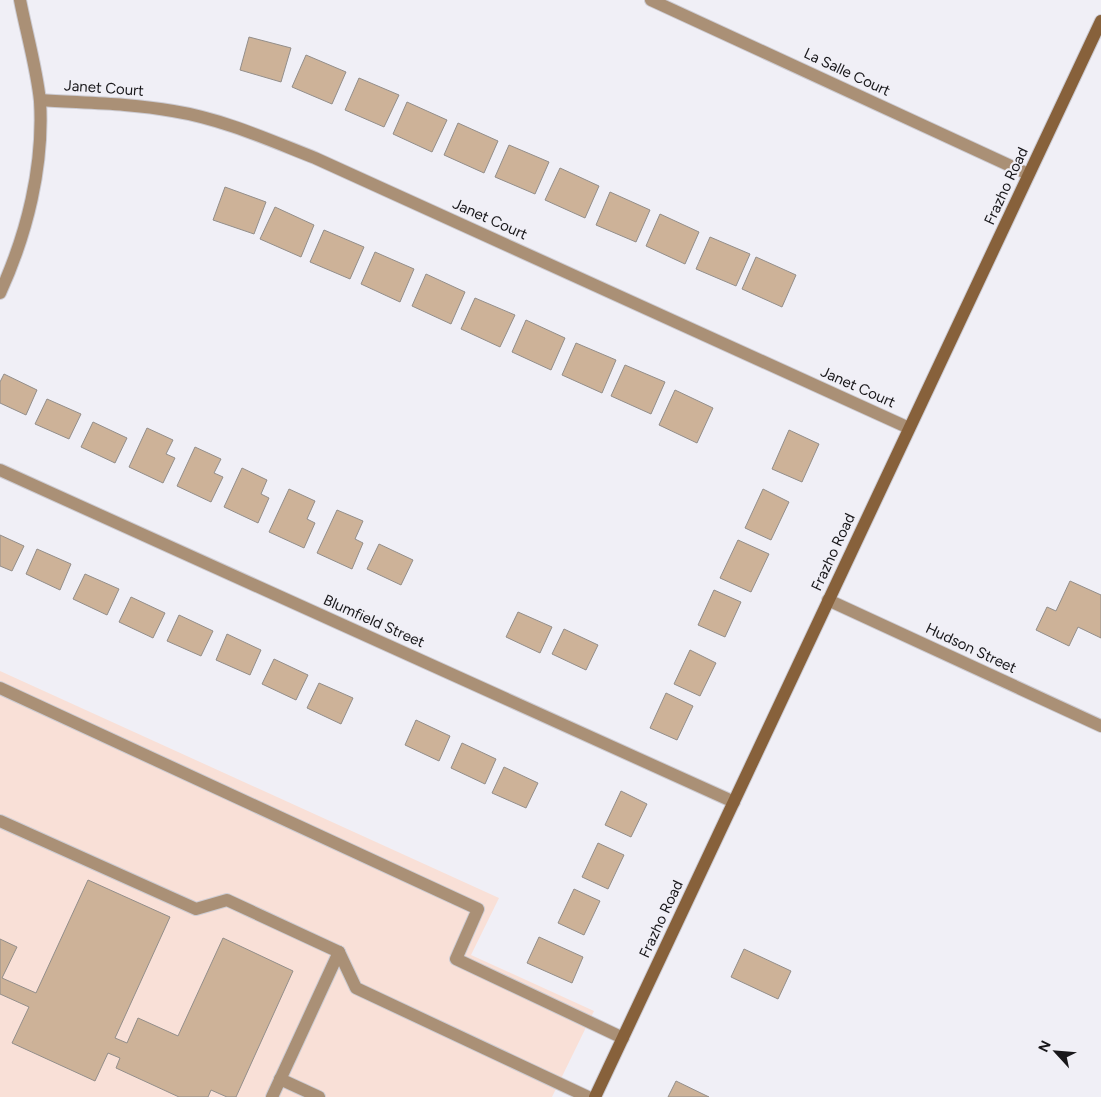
<svg xmlns="http://www.w3.org/2000/svg" width="1101" height="1097" viewBox="0 0 1101 1097" font-family="Figtree,sans-serif">
	<style>
		.education { fill: #f9e0d7 }
		.building { fill: #cdb298; stroke: #938e8a }
		.lines { fill: none; stroke-linecap: round; stroke-linejoin: round }
		.lane-casing { stroke: #cdccd3; stroke-width: 14 }
		.street-casing { stroke: #cdccd3; stroke-width: 14 }
		.secondary-casing { stroke: #cdccd3; stroke-width: 14 }
		.lane { stroke: #aa9076; stroke-width: 12 }
		.street { stroke: #aa9076; stroke-width: 12 }
		.secondary { stroke: #87613b; stroke-width: 12 }
		.labels { text-anchor: middle; stroke-width: 4.5; stroke-linejoin: round; paint-order: stroke }
		.street-label { font-size: 15px; fill: #18171a; stroke: #f0eff6 }
	</style>
	<rect width="100%" height="100%" fill="#f0eff6"/>
	<polygon class="education" points="0,671 499,898 471,955 594,1011 552,1097 0,1097"/>
	<g class="building">
		<polygon points="249,37 291,48 281,82 240,70"/>
		<polygon points="306,55 346,72 332,104 292,87"/>
		<polygon points="359,78 399,95 384,127 345,110"/>
		<polygon points="407,102 447,120 432,152 393,134"/>
		<polygon points="458,123 498,141 484,173 444,155"/>
		<polygon points="509,145 549,162 535,194 495,177"/>
		<polygon points="560,168 599,186 585,218 545,200"/>
		<polygon points="225,187 266,202 254,234 213,220"/>
		<polygon points="610,192 650,210 636,242 596,225"/>
		<polygon points="275,207 314,225 301,257 260,239"/>
		<polygon points="660,214 699,232 685,264 646,246"/>
		<polygon points="324,230 364,247 350,279 310,262"/>
		<polygon points="710,237 750,254 736,286 696,269"/>
		<polygon points="375,252 414,269 400,302 361,284"/>
		<polygon points="756,257 796,275 782,307 742,289"/>
		<polygon points="426,274 465,292 451,324 412,306"/>
		<polygon points="475,298 515,315 500,347 461,329"/>
		<polygon points="526,320 565,338 551,370 512,352"/>
		<polygon points="576,343 616,360 602,393 562,375"/>
		<polygon points="625,365 665,382 651,414 611,396"/>
		<polygon points="4,374 37,390 26,415 0,403 0,382"/>
		<polygon points="675,390 713,408 697,443 659,425"/>
		<polygon points="47,399 81,414 69,439 35,424"/>
		<polygon points="93,422 127,438 115,463 81,447"/>
		<polygon points="147,428 173,440 166,454 175,458 163,483 129,467"/>
		<polygon points="789,430 819,444 802,482 772,469"/>
		<polygon points="195,447 221,459 214,473 223,477 211,502 177,486"/>
		<polygon points="242,468 267,480 261,494 269,498 258,523 224,507"/>
		<polygon points="289,489 315,501 307,519 315,523 304,548 269,532"/>
		<polygon points="763,489 789,502 771,540 745,528"/>
		<polygon points="337,510 363,521 355,539 363,543 352,569 317,553"/>
		<polygon points="0,535 24,546 12,571 0,566"/>
		<polygon points="738,540 769,554 751,592 720,578"/>
		<polygon points="379,544 413,560 401,585 367,569"/>
		<polygon points="37,549 71,564 60,590 26,574"/>
		<polygon points="85,574 119,589 107,615 73,599"/>
		<polygon points="1070,581 1101,595 1101,638 1078,627 1069,646 1036,630 1047,607 1056,611"/>
		<polygon points="714,590 741,602 725,637 698,625"/>
		<polygon points="131,597 165,613 153,638 119,622"/>
		<polygon points="518,612 552,627 540,653 506,637"/>
		<polygon points="179,615 213,631 201,656 167,641"/>
		<polygon points="564,629 598,645 586,670 552,654"/>
		<polygon points="227,634 261,650 250,675 216,660"/>
		<polygon points="690,650 716,663 700,696 674,684"/>
		<polygon points="274,659 308,675 296,700 262,684"/>
		<polygon points="319,683 353,698 341,724 307,708"/>
		<polygon points="666,693 693,706 677,740 650,728"/>
		<polygon points="416,720 450,736 439,761 405,745"/>
		<polygon points="462,743 496,759 485,784 451,768"/>
		<polygon points="504,767 538,783 526,808 492,793"/>
		<polygon points="621,791 647,804 631,837 605,825"/>
		<polygon points="598,843 624,855 608,889 582,877"/>
		<polygon points="88,880 170,917 115,1038 127,1043 138,1018 178,1036 223,938 293,971 236,1097 227,1097 211,1090 208,1097 179,1097 116,1068 120,1058 108,1053 95,1081 12,1043 29,1007 0,994 0,939 17,947 2,978 36,993"/>
		<polygon points="574,889 600,901 584,935 558,923"/>
		<polygon points="539,937 583,957 572,983 527,963"/>
		<polygon points="744,949 791,971 778,999 731,977"/>
		<polygon points="676,1081 709,1097 668,1097"/>
	</g>
	<g class="lines">
		<defs>
			<g id="lane">
				<polyline points="0,688 478,909 456,959 623,1038"/>
				<polyline points="0,821 196,909 227,900 339,952 356,988 588,1097"/>
				<polyline points="280,1079 319,1097"/>
				<polyline points="272,1097 339,952"/>
			</g>
			<g id="street">
				<polyline points="651,0 1028,174"/>
				<path d="M 40,100 C 84,103 129,103 173,111 C 223,119 269,140 315,158 L 909,428"/>
				<path d="M 0,293 C 27,234 44,166 40,101 C 37,70 26,31 20,0"/>
				<polyline points="0,470 734,802"/>
				<polyline points="828,600 1101,726"/>
			</g>
			<polyline id="secondary" points="595,1097 1101,21"/>
		</defs>
		<use href="#lane" class="lane-casing"/>
		<use href="#street" class="street-casing"/>
		<use href="#secondary" class="secondary-casing"/>
		<use href="#lane" class="lane"/>
		<use href="#street" class="street"/>
		<use href="#secondary" class="secondary"/>
	</g>
	<g class="labels">
		<g class="street-label">
			<text transform="translate(847 72) rotate(25)" y="5">La Salle Court</text>
			<text transform="translate(104 88) rotate(4)" y="5">Janet Court</text>
			<text transform="translate(1006 186) rotate(-65)" y="5">Frazho Road</text>
			<text transform="translate(490 219) rotate(24)" y="5">Janet Court</text>
			<text transform="translate(858 387) rotate(24)" y="5">Janet Court</text>
			<text transform="translate(833 552) rotate(-65)" y="5">Frazho Road</text>
			<text transform="translate(374 621) rotate(24)" y="5">Blumfield Street</text>
			<text transform="translate(971 648) rotate(25)" y="5">Hudson Street</text>
			<text transform="translate(661 919) rotate(-65)" y="5">Frazho Road</text>
		</g>
	</g>
	<g transform="translate(1056 1052) rotate(296)" stroke="#f0eff6" stroke-width="4" paint-order="stroke">
	<path d="M0-4L9 19L0 12L-9 19Z" fill="#18171a"/>
	<text y="-8" font-size="14" font-weight="bold" text-anchor="middle" fill="#18171a">N</text>
	</g>
</svg>
